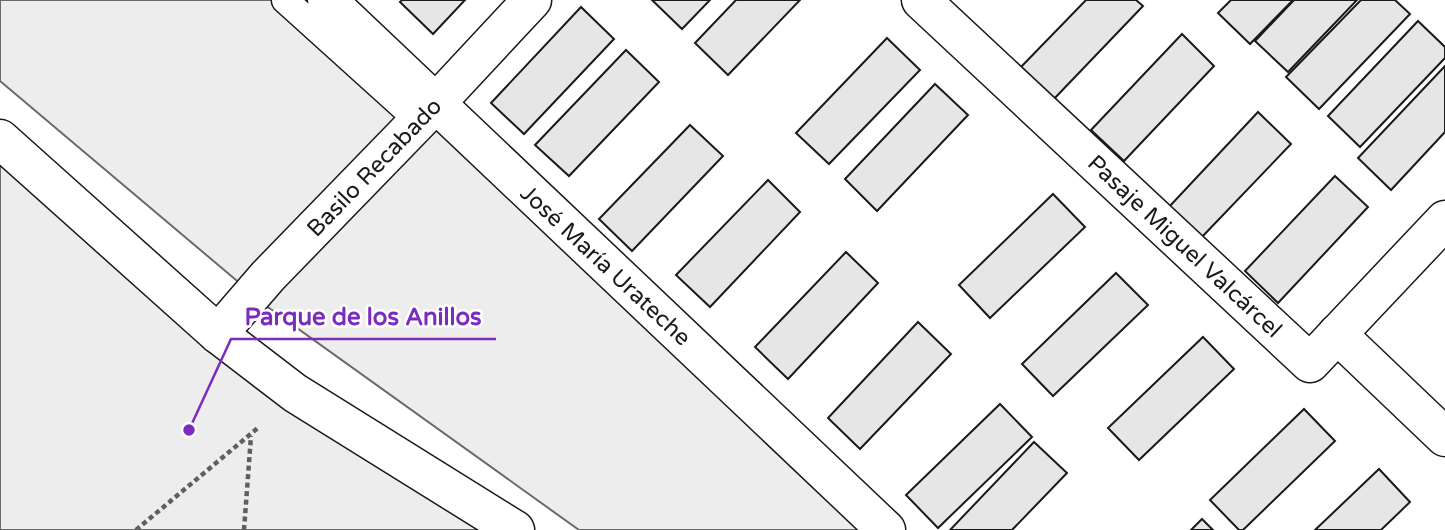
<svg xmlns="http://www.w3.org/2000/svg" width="1445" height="530" viewBox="0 0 1445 530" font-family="'Varela Round',sans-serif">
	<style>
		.built { fill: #ededed; stroke: #6a6a6a; stroke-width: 2 }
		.building { fill: #e6e6e6; stroke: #1a1a1a; stroke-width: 2 }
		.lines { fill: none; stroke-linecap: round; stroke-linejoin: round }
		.service-casing { stroke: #1a1a1a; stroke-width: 29 }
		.pedestrian-casing { stroke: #1a1a1a; stroke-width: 41 }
		.minor-casing { stroke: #1a1a1a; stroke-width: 41 }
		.tertiary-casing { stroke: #1a1a1a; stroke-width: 41 }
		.path { stroke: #5f5f5f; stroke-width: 4.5; stroke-dasharray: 5 3.5; stroke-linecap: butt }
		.service { stroke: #fff; stroke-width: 26 }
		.pedestrian { stroke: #fff; stroke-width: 38 }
		.minor { stroke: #fff; stroke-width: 38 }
		.tertiary { stroke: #fff; stroke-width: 38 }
		.labels { text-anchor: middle; stroke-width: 5; stroke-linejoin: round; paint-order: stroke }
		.street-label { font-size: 23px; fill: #1a1a1a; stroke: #fff }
		.leader { fill: none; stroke: #7b2cbf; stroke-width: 2.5 }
		.callout-dot { fill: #7b2cbf; stroke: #fff; stroke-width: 2.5 }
		.callout-label { font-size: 24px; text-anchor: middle; font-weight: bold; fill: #7b2cbf; stroke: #fff; stroke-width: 5; stroke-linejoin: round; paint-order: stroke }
	</style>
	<rect width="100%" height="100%" fill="#fff"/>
	<g class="built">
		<polygon points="0,0 314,0 425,104 249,291 0,81"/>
		<polygon points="438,116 870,530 579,530 258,300"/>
		<polygon points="0,130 237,330 521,530 0,530"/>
	</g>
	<g class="building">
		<polygon points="402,0 465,0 433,34 400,2"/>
		<polygon points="652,0 710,0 682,29"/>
		<polygon points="736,0 800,0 728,75 695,43"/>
		<polygon points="1086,0 1136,0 1143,6 1052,101 1019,69"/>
		<polygon points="1231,0 1293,0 1250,44 1218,13"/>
		<polygon points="1294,0 1357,0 1288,72 1255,41"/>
		<polygon points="1361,0 1395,0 1410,14 1319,109 1286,77"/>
		<polygon points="581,7 614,39 524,134 491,103"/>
		<polygon points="1418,21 1445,47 1445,58 1360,147 1328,116"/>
		<polygon points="1182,34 1214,66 1124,161 1091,130"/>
		<polygon points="887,38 920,70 829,164 796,133"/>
		<polygon points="626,50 659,82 569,176 535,145"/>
		<polygon points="1445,66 1445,132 1391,190 1358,158"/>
		<polygon points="935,84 968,115 877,211 845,179"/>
		<polygon points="1258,112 1291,144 1200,239 1168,208"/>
		<polygon points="690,125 723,156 632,251 599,219"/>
		<polygon points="1335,176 1368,207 1278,303 1245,271"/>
		<polygon points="768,180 800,212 710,307 676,275"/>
		<polygon points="1053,194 1085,227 990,318 959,285"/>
		<polygon points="846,252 878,283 788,379 755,347"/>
		<polygon points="1116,273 1148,305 1053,396 1022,364"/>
		<polygon points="918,322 951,354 860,449 828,418"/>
		<polygon points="1203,337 1234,369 1139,460 1108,428"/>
		<polygon points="1000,404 1032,437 938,528 906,495"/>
		<polygon points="1304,409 1335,441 1243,530 1239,530 1210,500"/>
		<polygon points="1034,442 1067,473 1012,530 950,530"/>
		<polygon points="1379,469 1410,502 1381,530 1315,530"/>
		<polygon points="1202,519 1213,530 1191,530"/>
	</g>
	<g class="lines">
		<defs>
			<polyline id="service" points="285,0 419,121"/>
			<g id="pedestrian">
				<polyline points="327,0 886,530"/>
				<polyline points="921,0 1310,363 1445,220"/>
				<polyline points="1337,334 1445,437"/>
			</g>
			<polyline id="minor" points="218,334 268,276 436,103 532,0"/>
			<polyline id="tertiary" points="0,139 218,334 295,393 515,530"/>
		</defs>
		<use href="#service" class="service-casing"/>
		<use href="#pedestrian" class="pedestrian-casing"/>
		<use href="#minor" class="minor-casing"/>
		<use href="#tertiary" class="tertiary-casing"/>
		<g class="path">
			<polyline points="136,530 259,427"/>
			<polyline points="244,530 251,436"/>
		</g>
		<use href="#service" class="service"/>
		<use href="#pedestrian" class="pedestrian"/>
		<use href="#minor" class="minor"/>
		<use href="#tertiary" class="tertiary"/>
	</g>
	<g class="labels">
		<g class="street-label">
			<text transform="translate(374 167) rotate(-46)" y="8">Basilo Recabado</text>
			<text transform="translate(1185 246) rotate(43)" y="8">Pasaje Miguel Valcárcel</text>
			<text transform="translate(606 265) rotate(43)" y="8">José María Urateche</text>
		</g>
	</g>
	<path class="leader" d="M189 430L231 339H496"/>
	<circle class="callout-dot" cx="189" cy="430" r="7"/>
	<g class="callout-label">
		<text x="363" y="325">Parque de los Anillos</text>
	</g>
</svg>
